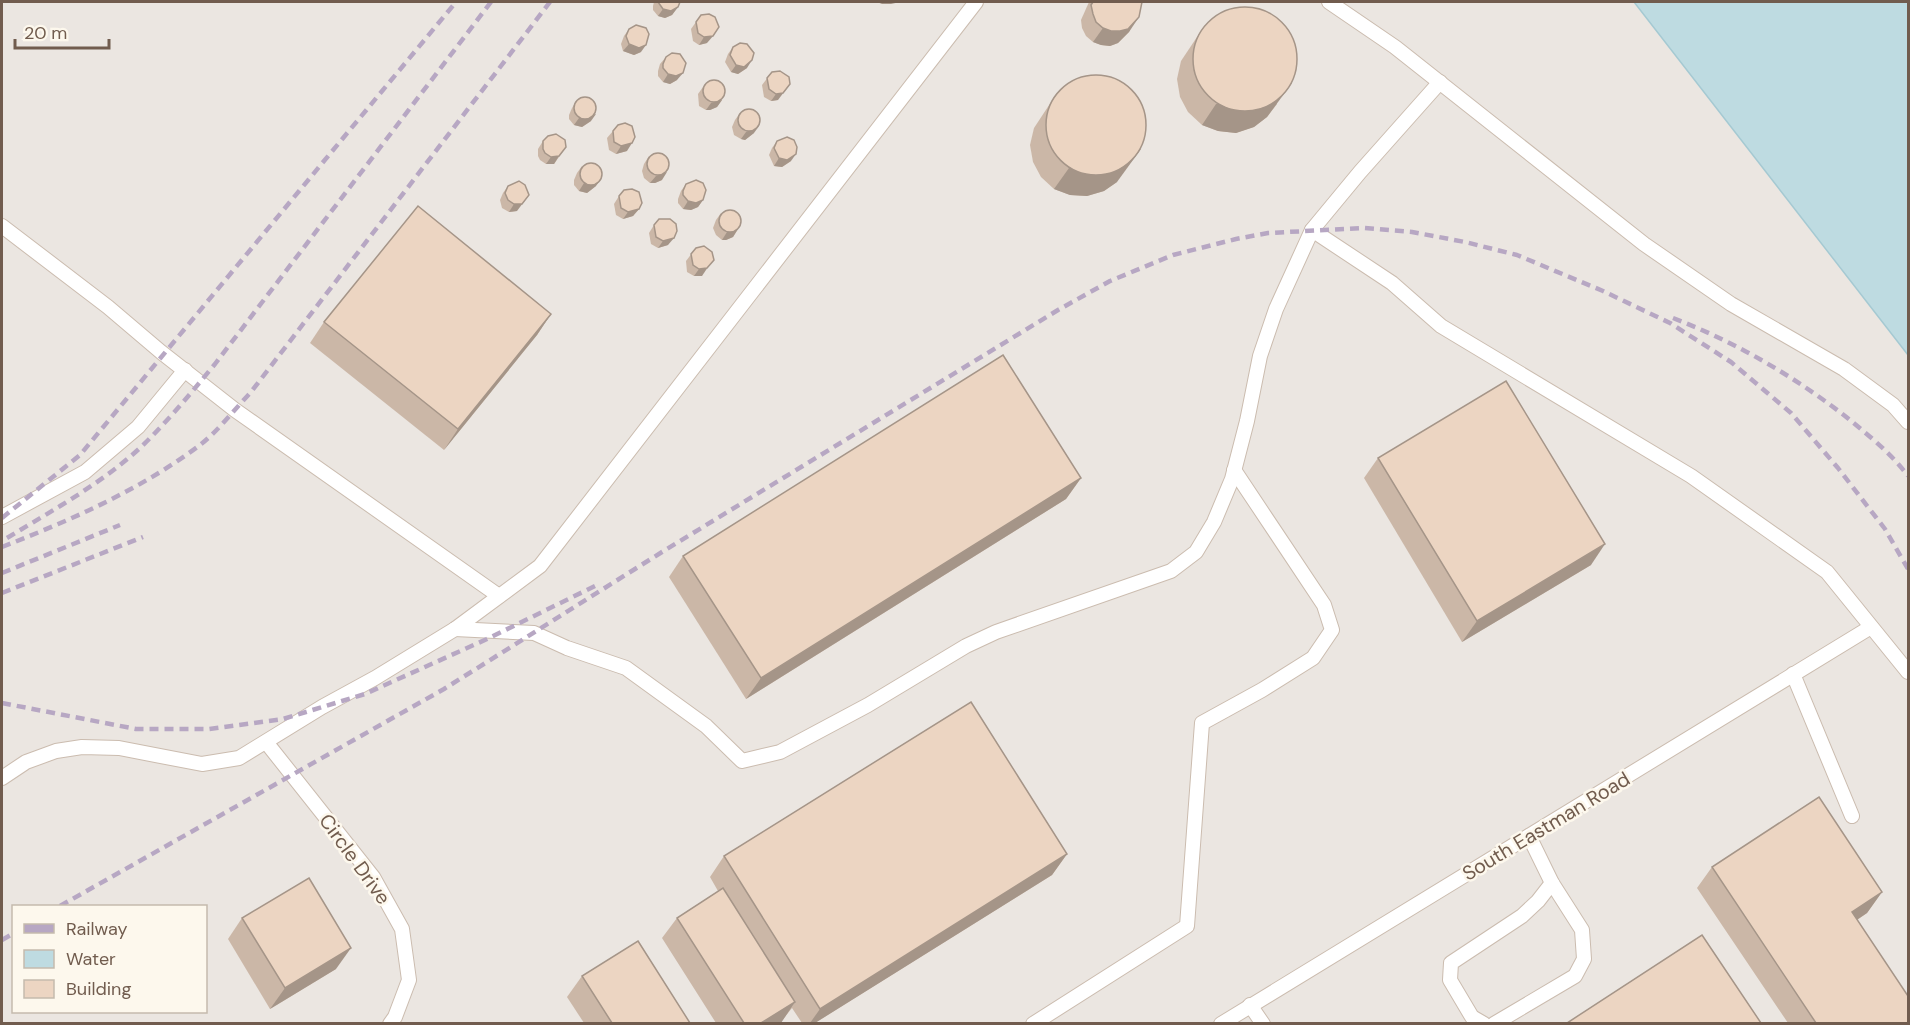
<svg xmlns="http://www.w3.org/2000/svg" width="1910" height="1025" viewBox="0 0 1910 1025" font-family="'DM Sans',sans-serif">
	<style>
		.industrial { fill: #ebe6e1; fill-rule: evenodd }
		.water { fill: #bedbe1; stroke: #a5c9d2; stroke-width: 1.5 }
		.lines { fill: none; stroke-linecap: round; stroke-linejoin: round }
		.lane-casing { stroke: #cbbcaf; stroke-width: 16 }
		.lane { stroke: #fff; stroke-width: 14 }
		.rail { stroke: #b7a7c3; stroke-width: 4.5; stroke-dasharray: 9 6; stroke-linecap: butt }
		.wall { fill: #cbb7a7 }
		.shaded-wall { fill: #a59588 }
		.building { fill: #ecd5c2; stroke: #a59588; stroke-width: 1.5 }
		.labels { text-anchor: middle; stroke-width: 5; stroke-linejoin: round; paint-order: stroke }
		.street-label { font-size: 20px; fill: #715c4e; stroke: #fdf8ed }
	</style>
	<rect width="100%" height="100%" fill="#faf4e8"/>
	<path class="industrial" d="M 2,2 L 1634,2 L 1908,355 L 1908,1023 L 2,1024 ZM 14,906 L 206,906 L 206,1012 L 14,1012 Z"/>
	<polygon class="water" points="1634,2 1908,2 1908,355"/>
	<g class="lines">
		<defs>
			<g id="lane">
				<polyline points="1329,2 1395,47 1644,244 1731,304 1844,369 1893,405 1908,422"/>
				<polyline points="2,226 108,307 161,352 235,410 499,596"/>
				<polyline points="1312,230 1392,283 1441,326 1691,476 1827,572 1908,672"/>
				<polyline points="2,517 85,472 138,427 185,370"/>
				<polyline points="455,629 534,633 567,648 626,668 706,726 742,761 780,752 868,705 966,646 996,632 1171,571 1196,552 1214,522 1232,479 1247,421 1260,356 1276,309 1312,230 1360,172 1440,82"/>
				<polyline points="1793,674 1852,816"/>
				<polyline points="266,742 373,877 402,929 409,980 395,1017 390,1024"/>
				<polyline points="2,778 26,762 56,751 82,747 119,748 202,764 239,758 322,707 375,678 455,629 540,566 976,2"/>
				<polyline points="1250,1005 1263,1024"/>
				<polyline points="1033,1024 1187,926 1202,723 1262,690 1313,658 1332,630 1324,605 1234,470"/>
				<polyline points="1221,1024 1871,627"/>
				<polyline points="1484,1024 1472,1017 1450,980 1451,963 1522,916 1538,901 1552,883"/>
				<polyline points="1494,1024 1575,976 1584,959 1582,930 1552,883 1529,836"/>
			</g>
		</defs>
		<use href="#lane" class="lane-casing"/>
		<use href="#lane" class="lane"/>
		<g class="rail">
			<path d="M 1673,318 C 1735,342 1792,375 1845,416 C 1867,434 1891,453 1908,476"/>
			<polyline points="2,518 80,455 456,2"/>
			<path d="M 7,538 C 53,510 101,484 141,447 C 168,421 191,393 215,364 L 491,2"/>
			<path d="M 2,547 C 71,520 140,490 200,445 C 218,431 235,409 251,392 L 550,2"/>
			<polyline points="2,573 120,525"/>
			<polyline points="2,593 143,537"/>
			<polyline points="2,703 136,729 209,729 283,719 365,694 487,639 595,586"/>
			<polyline points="60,906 444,689 662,552 1058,310 1110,281 1173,255 1236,239 1268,233 1364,228 1412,232 1465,242 1517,255 1603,291 1670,323 1731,362 1791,413 1838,468 1885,529 1908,569"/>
			<polyline points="2,940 14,933"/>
		</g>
	</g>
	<g class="wall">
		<polygon points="654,2 680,2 678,7 672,15 665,18 658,16 653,10 653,6"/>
		<polygon points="1089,2 1142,2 1129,32 1118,43 1110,46 1101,45 1093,42 1086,36 1082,28 1081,20"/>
		<polygon points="696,22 707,43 699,45 693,41 691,29"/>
		<polygon points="1205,25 1277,104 1267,117 1254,127 1236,133 1218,131 1202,125 1188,112 1180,97 1177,79 1181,61"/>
		<polygon points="629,29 641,52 634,55 623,51 621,44 624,36"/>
		<polygon points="733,47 747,68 738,74 731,72 725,62 728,54"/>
		<polygon points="666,57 677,80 670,84 663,82 658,76 658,71 660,64"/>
		<polygon points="772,72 778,100 771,101 764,97 762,85"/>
		<polygon points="703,87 722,100 717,107 710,110 706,110 699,106 698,94"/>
		<polygon points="1057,93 1117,182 1104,191 1087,196 1070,195 1054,189 1041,177 1033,162 1030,145 1034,128"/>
		<polygon points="577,100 591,121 582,127 574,125 569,119 569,115 572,108"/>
		<polygon points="740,113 754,133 745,140 741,139 734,135 732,127 735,120"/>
		<polygon points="613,131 627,151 616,154 609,150 607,138"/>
		<polygon points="543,141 566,147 554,164 546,164 540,160 538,156 538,149"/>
		<polygon points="777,141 791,161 782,167 774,166 769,155 772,148"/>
		<polygon points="649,156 662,180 655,183 650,183 644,178 642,171 644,164"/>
		<polygon points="582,166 596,186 587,193 579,191 574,185 574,180 577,173"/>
		<polygon points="686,184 703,200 698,207 691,210 683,209 678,203 678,199 681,191"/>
		<polygon points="508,186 517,211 509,212 502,208 500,200 503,193"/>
		<polygon points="619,196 639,209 633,216 623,219 616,215 614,204"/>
		<polygon points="721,213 738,229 733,237 726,240 722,240 716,235 713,228 716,220"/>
		<polygon points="654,225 668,245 658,248 651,244 649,233"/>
		<polygon points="696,248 702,276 694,276 687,272 686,261"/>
		<polygon points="551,314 537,335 444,450 310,343 324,322"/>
		<polygon points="1378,458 1591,565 1462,642 1364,478"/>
		<polygon points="1081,478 1066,499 746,699 669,577 683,556"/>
		<polygon points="1067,854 1052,875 815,1023 802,1023 792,1008 780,1023 716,1023 662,938 677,918 718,891 710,877 724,856"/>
		<polygon points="1712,867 1882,892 1867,913 1857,920 1908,1023 1788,1023 1697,888"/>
		<polygon points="242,918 336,969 270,1009 228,939"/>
		<polygon points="582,976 690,1023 584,1023 567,997"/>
	</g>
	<g class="shaded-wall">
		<polygon points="877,2 900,2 891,4 882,4"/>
		<polygon points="678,7 672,15 665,18 658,16 663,9"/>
		<polygon points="1139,17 1129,32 1118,43 1110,46 1101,45 1093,42 1103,28"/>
		<polygon points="714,35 707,43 699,45 704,37"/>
		<polygon points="629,44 646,45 641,52 634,55 623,51"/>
		<polygon points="752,60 747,68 738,74 731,72 736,65"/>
		<polygon points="683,73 677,80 670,84 663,82 668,74"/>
		<polygon points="1292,83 1267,117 1254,127 1236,133 1218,131 1202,125 1216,104"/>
		<polygon points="790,84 778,100 771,101 776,94"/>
		<polygon points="722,100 717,107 710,110 706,110 711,103"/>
		<polygon points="596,114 591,121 582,127 574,125 579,118"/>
		<polygon points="759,126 754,133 745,140 741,139 746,132"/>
		<polygon points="632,143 627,151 616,154 621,146"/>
		<polygon points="1141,149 1117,182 1104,191 1087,196 1070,195 1054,189 1069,168"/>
		<polygon points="796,154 791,161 782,167 774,166 779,158"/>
		<polygon points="559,156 554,164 546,164 551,157"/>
		<polygon points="667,172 662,180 655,183 650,183 656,176"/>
		<polygon points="601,179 596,186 587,193 579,191 584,183"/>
		<polygon points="529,195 517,211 509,212 514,204"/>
		<polygon points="703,200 698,207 691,210 683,209 688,201"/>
		<polygon points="639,209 633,216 623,219 628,212"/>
		<polygon points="738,229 733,237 726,240 722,240 727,232"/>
		<polygon points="674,238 668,245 658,248 663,241"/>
		<polygon points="708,267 702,276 694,276 699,269"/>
		<polygon points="551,314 537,335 444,450 458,429"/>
		<polygon points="1081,478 1066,499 746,699 761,678"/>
		<polygon points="1605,544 1591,565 1462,642 1477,621"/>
		<polygon points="1067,854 1052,875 815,1023 810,1023 820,1009"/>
		<polygon points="1882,892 1867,913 1837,933 1852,912"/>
		<polygon points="351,948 336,969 270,1009 285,988"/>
		<polygon points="795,1002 781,1023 761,1023"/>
	</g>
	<g class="building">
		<polygon points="658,2 680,2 678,7 671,11 663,9"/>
		<polygon points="1093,2 1142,2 1139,17 1128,29 1120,31 1111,31 1103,28 1096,22 1093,14 1091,5"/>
		<circle cx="1245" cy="59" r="52"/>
		<polygon points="709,14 715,17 719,27 713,36 704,37 698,33 696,22 701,15"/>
		<polygon points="636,25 646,28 649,34 646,45 639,48 629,44 626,36 629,29"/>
		<polygon points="740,43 747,44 754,53 752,60 744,67 736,65 730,55 733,47"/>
		<polygon points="672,53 680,54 686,63 683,73 676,76 668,74 663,68 663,64 666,57"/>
		<polygon points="780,71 789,77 790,84 783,93 776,94 769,89 767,78 772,72"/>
		<circle cx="1096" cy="125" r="50"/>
		<circle cx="714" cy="91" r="11"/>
		<circle cx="585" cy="108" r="11"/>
		<circle cx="749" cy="120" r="11"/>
		<polygon points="625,123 632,126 635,137 632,143 621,146 614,142 613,131 618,125"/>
		<polygon points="556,134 565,140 566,147 559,156 551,157 545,153 543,149 543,141 548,136"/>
		<polygon points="787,137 794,140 797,147 796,154 787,160 779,158 774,148 777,141"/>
		<circle cx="658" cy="164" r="11"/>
		<circle cx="591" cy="174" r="11"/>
		<polygon points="696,180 703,183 706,190 703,200 696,203 688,201 683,195 683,191 686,184"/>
		<polygon points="519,181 525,185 529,195 522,204 514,204 508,200 505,193 508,186"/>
		<polygon points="632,189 639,192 642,203 639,209 628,212 621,208 619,196 624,190"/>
		<polygon points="418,206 551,314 458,429 324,322"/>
		<circle cx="730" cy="221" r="11"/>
		<polygon points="659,219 670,219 676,224 677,231 674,238 663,241 656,237 654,225"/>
		<polygon points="704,246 712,252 714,260 707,268 699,269 693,265 691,254 696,248"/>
		<polygon points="1003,355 1081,478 761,678 683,556"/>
		<polygon points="1506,381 1605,544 1477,621 1378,458"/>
		<polygon points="971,702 1067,854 820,1009 724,856"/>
		<polygon points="1819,797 1882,892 1852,912 1908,996 1908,1023 1816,1023 1712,867"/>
		<polygon points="309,878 351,948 285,988 242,918"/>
		<polygon points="723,888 795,1002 761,1023 744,1023 677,918"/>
		<polygon points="1702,935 1761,1023 1567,1023"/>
		<polygon points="638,941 690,1023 612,1023 582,976"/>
	</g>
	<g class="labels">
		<g class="street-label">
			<text transform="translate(1546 826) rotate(-31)" y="7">South Eastman Road</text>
			<text transform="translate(355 859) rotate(54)" y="7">Circle Drive</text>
		</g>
	</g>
	<rect width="1910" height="1025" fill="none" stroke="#715c4e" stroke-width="6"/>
	<rect x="12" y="905" width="195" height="108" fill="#fdf8ed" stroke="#c5baad" stroke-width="1.5"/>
	<rect x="24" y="924" width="30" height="9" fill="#b7a7c3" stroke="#c5baad" stroke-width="1.5"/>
	<text x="66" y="935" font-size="18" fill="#715c4e">Railway</text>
	<rect x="24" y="950" width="30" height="18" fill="#bedbe1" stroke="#c5baad" stroke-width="1.5"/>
	<text x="66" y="965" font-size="18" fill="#715c4e">Water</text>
	<rect x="24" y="980" width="30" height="18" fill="#ecd5c2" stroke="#c5baad" stroke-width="1.5"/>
	<text x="66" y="995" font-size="18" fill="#715c4e">Building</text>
	<path d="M15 39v9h94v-9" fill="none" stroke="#715c4e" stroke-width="3"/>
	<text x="24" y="39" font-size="18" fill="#715c4e" stroke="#fdf8ed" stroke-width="4.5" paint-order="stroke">20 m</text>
</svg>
